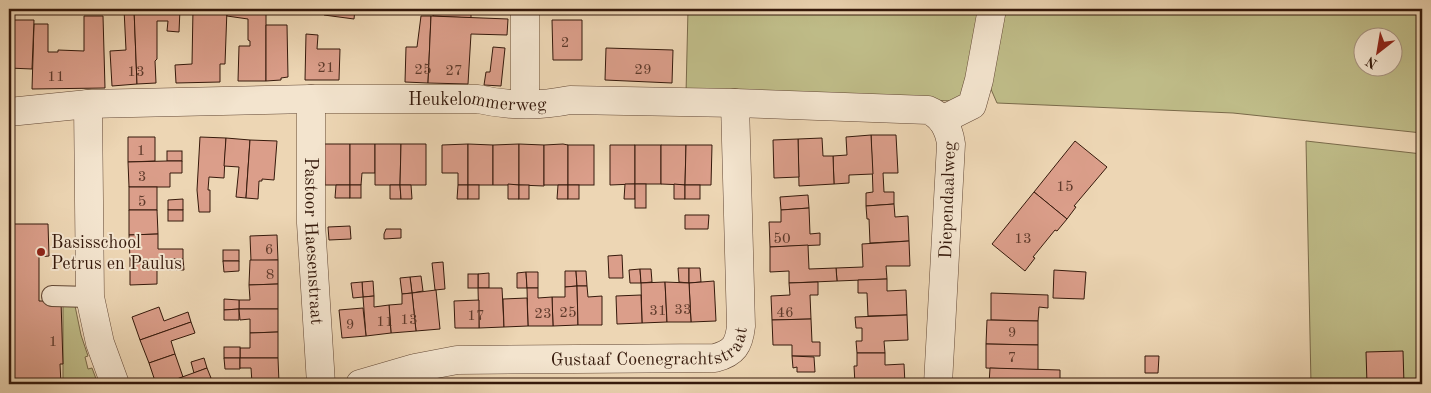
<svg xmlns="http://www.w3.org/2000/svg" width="1431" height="393" viewBox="0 0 1431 393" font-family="'Old Standard TT',serif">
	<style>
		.green { fill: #bfbc88; stroke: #7a6a4a; fill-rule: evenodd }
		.building { fill: #db9e8a; stroke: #35190b }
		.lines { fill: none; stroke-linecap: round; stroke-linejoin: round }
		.pedestrian-casing { stroke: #634835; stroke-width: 22 }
		.minor-casing { stroke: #634835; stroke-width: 29 }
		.pedestrian { stroke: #f3e4ce; stroke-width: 20 }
		.minor { stroke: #f3e4ce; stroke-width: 28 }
		.poi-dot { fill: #8f2418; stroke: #f3e4ce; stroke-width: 2 }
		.labels { text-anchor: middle; stroke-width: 4; stroke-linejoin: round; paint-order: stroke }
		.number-label { font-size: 15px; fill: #5e3a2b }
		.street-label { font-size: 18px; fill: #35190b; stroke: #f3e4ce }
		.poi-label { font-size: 18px; fill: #35190b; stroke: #f3e4ce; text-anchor: start }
	</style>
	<rect width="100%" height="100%" fill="#edd6b4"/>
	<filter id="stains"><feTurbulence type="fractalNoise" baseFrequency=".004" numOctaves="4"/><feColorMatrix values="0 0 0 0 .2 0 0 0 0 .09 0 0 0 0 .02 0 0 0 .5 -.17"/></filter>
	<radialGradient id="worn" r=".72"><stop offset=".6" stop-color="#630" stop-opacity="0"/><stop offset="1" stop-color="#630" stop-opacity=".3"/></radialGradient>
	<g class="green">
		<polygon points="688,9 984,9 967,89 957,101 686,94"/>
		<path d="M 1003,9 L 1422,9 L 1422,133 L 1233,113 L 997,103 L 990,87 ZM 1364,38 L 1394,38 L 1394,68 L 1364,68 Z"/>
		<polygon points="1306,141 1422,154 1422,384 1311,384"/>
		<polygon points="63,301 74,301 81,335 88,356 85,357 88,369 92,368 98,384 63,384"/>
	</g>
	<g class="building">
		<polygon points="124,9 134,9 137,84 112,86 110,51 126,50"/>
		<polygon points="134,9 180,9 179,32 167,31 168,21 157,21 157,59 155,61 156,83 137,84"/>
		<polygon points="193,9 227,9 225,64 220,64 220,82 176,83 175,65 192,64"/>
		<polygon points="227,9 266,9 266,81 238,81 239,46 250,46 250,41 248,40 248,19 227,16"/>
		<polygon points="325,9 355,9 354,19 324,15"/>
		<polygon points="373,9 395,9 394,13 373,10"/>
		<polygon points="433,9 471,9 471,18 433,16"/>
		<polygon points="84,16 103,16 105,88 32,89 34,24 48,24 48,52 58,52 58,50 84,51"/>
		<polygon points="421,16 431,16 428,83 405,82 406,47 417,47"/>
		<polygon points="431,16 508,19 507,35 471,34 468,84 428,83"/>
		<polygon points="9,20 34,20 32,69 9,68"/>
		<polygon points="552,20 582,20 582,60 553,60"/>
		<polygon points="266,25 287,25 288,77 281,78 281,80 266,81"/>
		<polygon points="306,34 318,35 317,49 340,49 339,80 305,80"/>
		<polygon points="493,47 505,48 501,86 484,85 486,72 490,72"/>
		<polygon points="606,48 673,50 672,83 605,80"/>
		<polygon points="871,135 896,135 898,173 883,173 884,192 894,192 894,204 866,206 866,193 873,192"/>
		<polygon points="871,135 873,174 849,175 849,183 834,184 833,156 847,155 846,137"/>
		<polygon points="128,137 155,137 155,161 128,162"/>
		<polygon points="200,137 226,138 224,178 209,177 208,190 210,190 210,212 199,212 197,190"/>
		<polygon points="226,138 250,140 246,198 236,197 239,167 224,166"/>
		<polygon points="822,138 823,156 833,156 834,184 799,186 798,139"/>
		<polygon points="798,139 799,177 774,178 773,140"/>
		<polygon points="250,140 277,141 274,180 262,179 262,181 259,181 258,199 246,198"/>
		<polygon points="1075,141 1107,167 1074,206 1076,207 1067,219 1034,192"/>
		<polygon points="324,144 350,144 350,185 325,185"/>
		<polygon points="350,144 375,144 375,173 362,173 361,185 350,185"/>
		<polygon points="375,144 401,144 400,185 375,185"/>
		<polygon points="401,144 426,144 426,185 400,185"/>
		<polygon points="468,144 468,185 458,185 458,173 442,173 442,145"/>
		<polygon points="468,144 493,145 493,185 468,185"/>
		<polygon points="519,144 519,185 493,185 493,145"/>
		<polygon points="519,144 544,145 544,186 519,185"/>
		<polygon points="563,144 568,145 568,185 544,185 544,145"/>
		<rect x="568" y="145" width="26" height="40"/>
		<polygon points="610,145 635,145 635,184 610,185"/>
		<rect x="635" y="145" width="26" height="39"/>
		<polygon points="661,145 686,145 685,185 661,184"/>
		<polygon points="686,145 712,145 711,185 685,185"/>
		<rect x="167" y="151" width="15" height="10"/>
		<polygon points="167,161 182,161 182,173 170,173 170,187 129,187 128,162"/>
		<polygon points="508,184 519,185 519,199 508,199"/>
		<polygon points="625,184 635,184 635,199 624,199"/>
		<rect x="635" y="184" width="11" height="24"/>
		<polygon points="674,184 685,185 685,199 674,199"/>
		<polygon points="336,185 350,185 350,198 335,198"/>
		<rect x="350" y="185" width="11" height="13"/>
		<polygon points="390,185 400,185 401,199 390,199"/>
		<polygon points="400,185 411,185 412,199 401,199"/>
		<polygon points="458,185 468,185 468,199 457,199"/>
		<rect x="468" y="185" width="11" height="14"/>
		<rect x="519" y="185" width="10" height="14"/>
		<polygon points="558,185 568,185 568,199 557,199"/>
		<rect x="568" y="185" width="11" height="14"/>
		<rect x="685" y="185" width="15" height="14"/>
		<rect x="129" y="187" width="28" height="23"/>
		<polygon points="1034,192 1067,219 1057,231 1055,230 1033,257 1035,258 1025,271 992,244"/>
		<polygon points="808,195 809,208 781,210 780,197"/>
		<polygon points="183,199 183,210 168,210 168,200"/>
		<polygon points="894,204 895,217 908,216 909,241 870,243 869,219 867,219 866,206"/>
		<polygon points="809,208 810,234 820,233 820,245 770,247 769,222 781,222 781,210"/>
		<polygon points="129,210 157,210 158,234 129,235"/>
		<rect x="168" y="210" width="15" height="11"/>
		<polygon points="685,215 709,215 708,229 685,229"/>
		<polygon points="9,224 48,224 49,256 39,257 39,301 61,301 63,364 60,364 61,384 9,384"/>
		<polygon points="350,226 351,239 329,240 328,227"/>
		<polygon points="386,229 401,229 401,238 384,239 384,234"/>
		<polygon points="158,234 158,249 183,249 183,259 130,260 129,235"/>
		<polygon points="277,235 278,260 251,261 250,236"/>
		<polygon points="909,241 910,266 886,266 887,279 837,281 836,268 863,267 862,244"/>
		<polygon points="808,245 809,269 836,268 837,281 789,283 789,271 770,272 770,247"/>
		<rect x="223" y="250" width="16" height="11"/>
		<polygon points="622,255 623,278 609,278 608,256"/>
		<polygon points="169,259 183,259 184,270 169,270"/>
		<polygon points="130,260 157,260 157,284 130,285"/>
		<polygon points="250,260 278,260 278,284 249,285"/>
		<polygon points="223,261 239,261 239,271 224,272"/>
		<polygon points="443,262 445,289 435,290 432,263"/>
		<polygon points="678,268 689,268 689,283 679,282"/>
		<polygon points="689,268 700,268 701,282 689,283"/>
		<polygon points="640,269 641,283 630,283 629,270"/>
		<polygon points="640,269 651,269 652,282 641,283"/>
		<polygon points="1054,270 1086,272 1084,299 1053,298"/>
		<polygon points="565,271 576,271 577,286 565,287"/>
		<polygon points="576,271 586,271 587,286 577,286"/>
		<polygon points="526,272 527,288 517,288 517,273"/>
		<polygon points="526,272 538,272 538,288 527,288"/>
		<polygon points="489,273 489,288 478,288 478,274"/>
		<rect x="468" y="274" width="10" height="14"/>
		<polygon points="421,276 423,291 412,293 410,277"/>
		<polygon points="410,277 412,293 402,294 400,278"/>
		<polygon points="887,279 887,291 906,290 907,315 868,316 867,293 858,293 858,280"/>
		<polygon points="373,281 374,296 363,297 362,282"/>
		<polygon points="714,281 716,321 691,322 689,283"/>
		<polygon points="362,282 363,297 353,298 351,283"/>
		<polygon points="665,282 667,322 642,323 641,283"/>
		<polygon points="665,282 689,283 691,322 667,322"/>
		<polygon points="818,282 818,295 810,295 811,319 772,320 771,296 790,295 789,283"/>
		<polygon points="278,284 278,309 239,309 239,300 250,300 249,285"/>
		<polygon points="577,286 578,325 553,326 552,297 565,297 565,287"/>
		<polygon points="577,286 587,286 588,297 602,296 602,325 578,325"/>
		<polygon points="478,288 502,288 504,327 479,328"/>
		<polygon points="527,288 538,288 538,298 552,297 553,326 528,326"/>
		<polygon points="436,290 440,329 416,331 412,293"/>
		<polygon points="412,293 416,331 391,333 389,305 402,304 402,294"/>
		<polygon points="991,293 1048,295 1048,308 1039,307 1038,321 991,320"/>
		<polygon points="641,295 642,323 617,324 616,296"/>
		<polygon points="374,296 374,307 389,305 391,333 366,336 363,297"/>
		<polygon points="527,298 528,326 504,327 503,299"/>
		<polygon points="224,299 239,300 239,309 224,310"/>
		<polygon points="479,300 479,328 455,328 454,301"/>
		<polygon points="159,307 164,321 188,312 191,322 140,340 132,317"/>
		<polygon points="363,308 366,336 342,338 339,310"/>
		<polygon points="239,309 239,320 224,320 224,310"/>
		<polygon points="239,309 278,309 278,332 250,333 250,319 240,320"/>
		<polygon points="907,315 908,340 884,341 885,353 857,353 856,341 862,341 862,328 856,328 855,317"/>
		<polygon points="811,319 812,342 820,342 820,356 792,356 792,345 773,345 772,320"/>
		<polygon points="987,320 1038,321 1038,345 986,344"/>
		<polygon points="191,322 195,333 171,341 175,354 149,363 140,340"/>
		<polygon points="278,332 278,358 240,358 240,348 250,348 250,333"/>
		<polygon points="986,344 1038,345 1038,370 986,368"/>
		<rect x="224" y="347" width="16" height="11"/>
		<polygon points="1403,351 1404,384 1367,384 1366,352"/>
		<polygon points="857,353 885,353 885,365 904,364 905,384 855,384 854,366 857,366"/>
		<polygon points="175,354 183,377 163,384 156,384 149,363"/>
		<polygon points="792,356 814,357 815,372 797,372 797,367 793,368"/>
		<polygon points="1145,356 1159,356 1158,373 1145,373"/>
		<polygon points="204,358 207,368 194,373 191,362"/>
		<polygon points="224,358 240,358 240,369 225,369"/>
		<polygon points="240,358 278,358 279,383 252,383 251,368 240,368"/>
		<polygon points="207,368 211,378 194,384 163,384"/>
		<polygon points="990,368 1060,370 1060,384 989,384"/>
		<polygon points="791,380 791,384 765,384 765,382"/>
	</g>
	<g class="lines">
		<defs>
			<polyline id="pedestrian" points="52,296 90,297"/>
			<g id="minor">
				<polyline points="525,9 525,104"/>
				<path id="s1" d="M 311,99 L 311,223 L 321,384"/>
				<polyline points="88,104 90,297 100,343 115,384"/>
				<path id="s2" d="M 9,112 L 88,104 L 311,99 L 478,99 C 508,106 540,106 570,100 L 735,103 L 928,110 C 943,116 949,129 951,144 L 938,384"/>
				<polyline points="942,120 972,105 979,80 992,9"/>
				<path id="s3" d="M 360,384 L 415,368 L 457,360 L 715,358 C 734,353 739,345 741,326 L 735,103"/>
			</g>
		</defs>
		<use href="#pedestrian" class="pedestrian-casing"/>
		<use href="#minor" class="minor-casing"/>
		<use href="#pedestrian" class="pedestrian"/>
		<use href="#minor" class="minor"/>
	</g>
	<circle class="poi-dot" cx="41" cy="252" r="5"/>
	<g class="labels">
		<g class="number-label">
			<text x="565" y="47">2</text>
			<text x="326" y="72">21</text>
			<text x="423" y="74">25</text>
			<text x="643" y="74">29</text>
			<text x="454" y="75">27</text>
			<text x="136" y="76">13</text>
			<text x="56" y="81">11</text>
			<text x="141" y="155">1</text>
			<text x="142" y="181">3</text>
			<text x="1065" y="191">15</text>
			<text x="142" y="206">5</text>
			<text x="782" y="243">50</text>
			<text x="1023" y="243">13</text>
			<text x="269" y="254">6</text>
			<text x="270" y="279">8</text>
			<text x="683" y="314">33</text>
			<text x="658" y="315">31</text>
			<text x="568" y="317">25</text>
			<text x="785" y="317">46</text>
			<text x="543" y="318">23</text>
			<text x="476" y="320">17</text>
			<text x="409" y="324">13</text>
			<text x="385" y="326">11</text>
			<text x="350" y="329">9</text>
			<text x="1012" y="337">9</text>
			<text x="53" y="346">1</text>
			<text x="1012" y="362">7</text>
		</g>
		<g class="street-label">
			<text dy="6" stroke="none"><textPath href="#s2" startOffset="469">Heukelommerweg</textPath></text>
			<text transform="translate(947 200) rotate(-88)" y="6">Diependaalweg</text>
			<text dy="6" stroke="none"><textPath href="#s1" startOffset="142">Pastoor Haesenstraat</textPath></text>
			<text dy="6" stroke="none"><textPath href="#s3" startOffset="298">Gustaaf Coenegrachtstraat</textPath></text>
		</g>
		<g class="poi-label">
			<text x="51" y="248">Basisschool<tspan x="51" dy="21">Petrus en Paulus</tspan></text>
		</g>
	</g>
	<rect width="1431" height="393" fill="none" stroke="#edd6b4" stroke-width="30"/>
	<rect x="10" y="10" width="1411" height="373" fill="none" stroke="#35190b" stroke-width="2.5"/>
	<rect x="15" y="15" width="1401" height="363" fill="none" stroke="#35190b"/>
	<g transform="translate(1378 52) rotate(211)"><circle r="24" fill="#f3e4ce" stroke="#a79380"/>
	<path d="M0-4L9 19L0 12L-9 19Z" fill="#8f2418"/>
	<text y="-8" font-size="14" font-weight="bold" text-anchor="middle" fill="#35190b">N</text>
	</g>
	<rect width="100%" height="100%" filter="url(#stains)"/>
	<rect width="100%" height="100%" fill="url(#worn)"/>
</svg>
